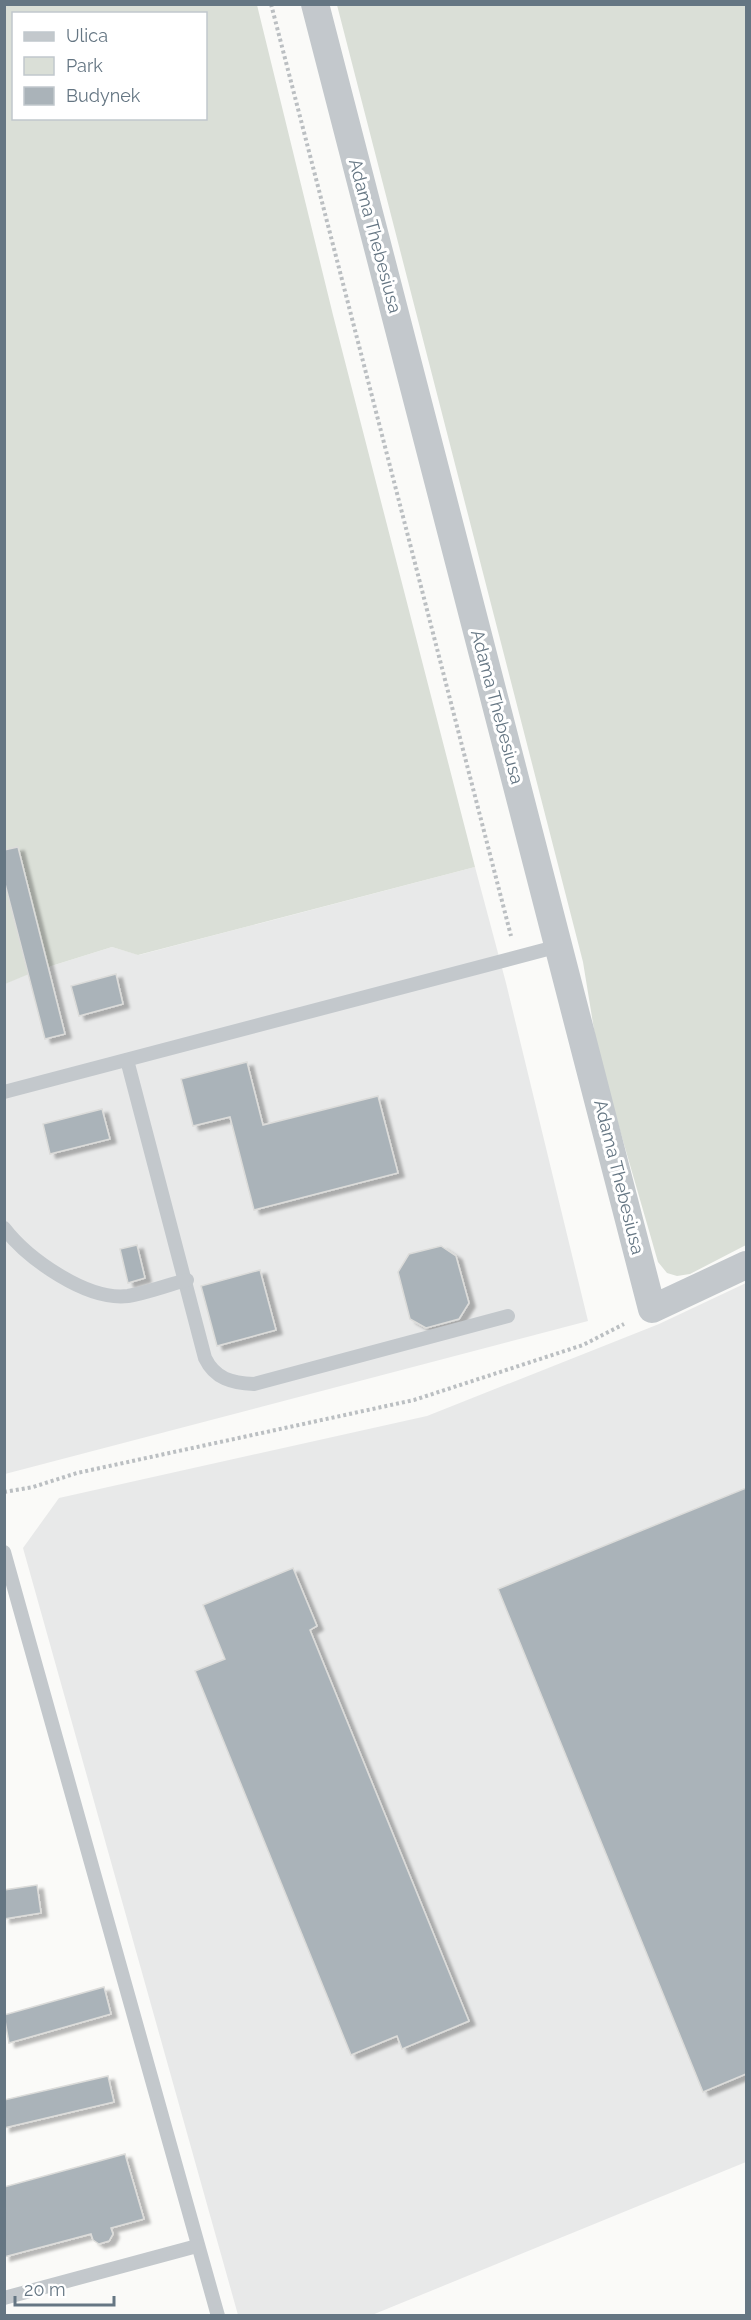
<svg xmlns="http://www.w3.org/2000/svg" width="751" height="2320" viewBox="0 0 751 2320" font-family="Raleway,sans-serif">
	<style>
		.built { fill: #e8e9e9 }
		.green { fill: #dadfd7; fill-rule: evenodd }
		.building { fill: #aab3b9; stroke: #dcdcda; stroke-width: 1.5; filter: url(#shadow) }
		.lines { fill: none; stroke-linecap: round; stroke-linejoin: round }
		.path { stroke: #bbbfc2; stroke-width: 4; stroke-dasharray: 3 3; stroke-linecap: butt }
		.lane { stroke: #c3c8cc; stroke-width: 14 }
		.street { stroke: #c3c8cc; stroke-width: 28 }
		.labels { text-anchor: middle; stroke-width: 6; stroke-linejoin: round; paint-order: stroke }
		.street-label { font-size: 18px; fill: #657683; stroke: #fff }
	</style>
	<defs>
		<filter id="shadow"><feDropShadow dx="6" dy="4" stdDeviation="1.5" flood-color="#0004"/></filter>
	</defs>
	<rect width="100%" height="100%" fill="#fafaf8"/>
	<g class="built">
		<polygon points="18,847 48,967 112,947 139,955 475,867 506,983 588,1321 5,1474 4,984 28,974 5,850"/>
		<polygon points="746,1283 746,2162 372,2315 238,2315 23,1548 59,1498 427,1416 659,1324"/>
	</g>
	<g class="green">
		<path d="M 5,5 L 257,5 L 333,315 L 475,867 L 138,955 L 112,947 L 48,967 L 18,847 L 5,850 ZM 14,14 L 206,14 L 206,118 L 14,118 Z"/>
		<polygon points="337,5 746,5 746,1245 690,1274 677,1276 667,1273 658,1262 598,1054 583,962"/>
		<polygon points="4,880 29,974 5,984 4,983"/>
	</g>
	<g class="building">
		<polygon points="18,847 65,1034 45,1039 4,880 4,850"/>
		<polygon points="116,974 123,1004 79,1016 71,986"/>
		<polygon points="247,1062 263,1125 378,1096 398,1173 254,1210 230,1117 193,1126 181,1079"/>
		<polygon points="102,1109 110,1139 50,1154 43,1124"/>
		<polygon points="137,1245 145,1278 128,1283 120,1249"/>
		<polygon points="441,1246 456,1256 469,1303 459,1319 426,1328 410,1319 398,1272 409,1254"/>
		<polygon points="260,1270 276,1330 217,1346 201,1286"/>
		<polygon points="746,1488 746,2074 703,2092 498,1589"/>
		<polygon points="293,1568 317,1626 310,1630 469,2021 402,2049 397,2036 351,2055 195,1671 225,1659 203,1605"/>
		<polygon points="37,1885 41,1913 4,1919 4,1890"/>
		<polygon points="104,1987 111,2014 9,2043 4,2015"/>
		<polygon points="108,2076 114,2102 4,2128 4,2100"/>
		<polygon points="125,2154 144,2219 111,2228 113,2234 109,2241 99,2244 93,2240 91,2234 4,2257 4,2187"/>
	</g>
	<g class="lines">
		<g class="path">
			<polyline points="271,4 511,936"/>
			<polyline points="4,1492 33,1487 77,1473 414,1400 583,1345 624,1324"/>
		</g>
		<g class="lane">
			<path d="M 127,1060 L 205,1358 C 215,1379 232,1383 254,1384 L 508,1316"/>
			<polyline points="4,1092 559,946"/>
			<path d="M 4,1228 C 28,1259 87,1301 128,1296 C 147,1293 167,1285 187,1280"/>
			<polyline points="4,1552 218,2316"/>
			<polyline points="4,2298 197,2246"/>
		</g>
		<polyline class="street" points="315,4 652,1309 746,1265"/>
	</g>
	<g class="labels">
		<g class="street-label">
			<text transform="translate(375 236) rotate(75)" y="6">Adama Thebesiusa</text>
			<text transform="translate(497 707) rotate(75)" y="6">Adama Thebesiusa</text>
			<text transform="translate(619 1177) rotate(76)" y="6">Adama Thebesiusa</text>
		</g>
	</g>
	<rect width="751" height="2320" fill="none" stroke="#657683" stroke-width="12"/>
	<rect x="12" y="12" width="195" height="108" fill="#ffffff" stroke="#c1c8cd" stroke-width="1.5"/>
	<rect x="24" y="32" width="30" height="9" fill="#c3c8cc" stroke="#c1c8cd" stroke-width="1.5"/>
	<text x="66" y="42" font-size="18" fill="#657683">Ulica</text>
	<rect x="24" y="57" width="30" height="18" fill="#dadfd7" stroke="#c1c8cd" stroke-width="1.5"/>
	<text x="66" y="72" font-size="18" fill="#657683">Park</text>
	<rect x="24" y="87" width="30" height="18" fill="#aab3b9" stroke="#c1c8cd" stroke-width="1.5"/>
	<text x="66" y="102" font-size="18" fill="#657683">Budynek</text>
	<path d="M15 2296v9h99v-9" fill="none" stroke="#657683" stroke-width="3"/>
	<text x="24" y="2296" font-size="18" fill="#657683" stroke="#ffffff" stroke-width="4.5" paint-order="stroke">20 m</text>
</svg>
